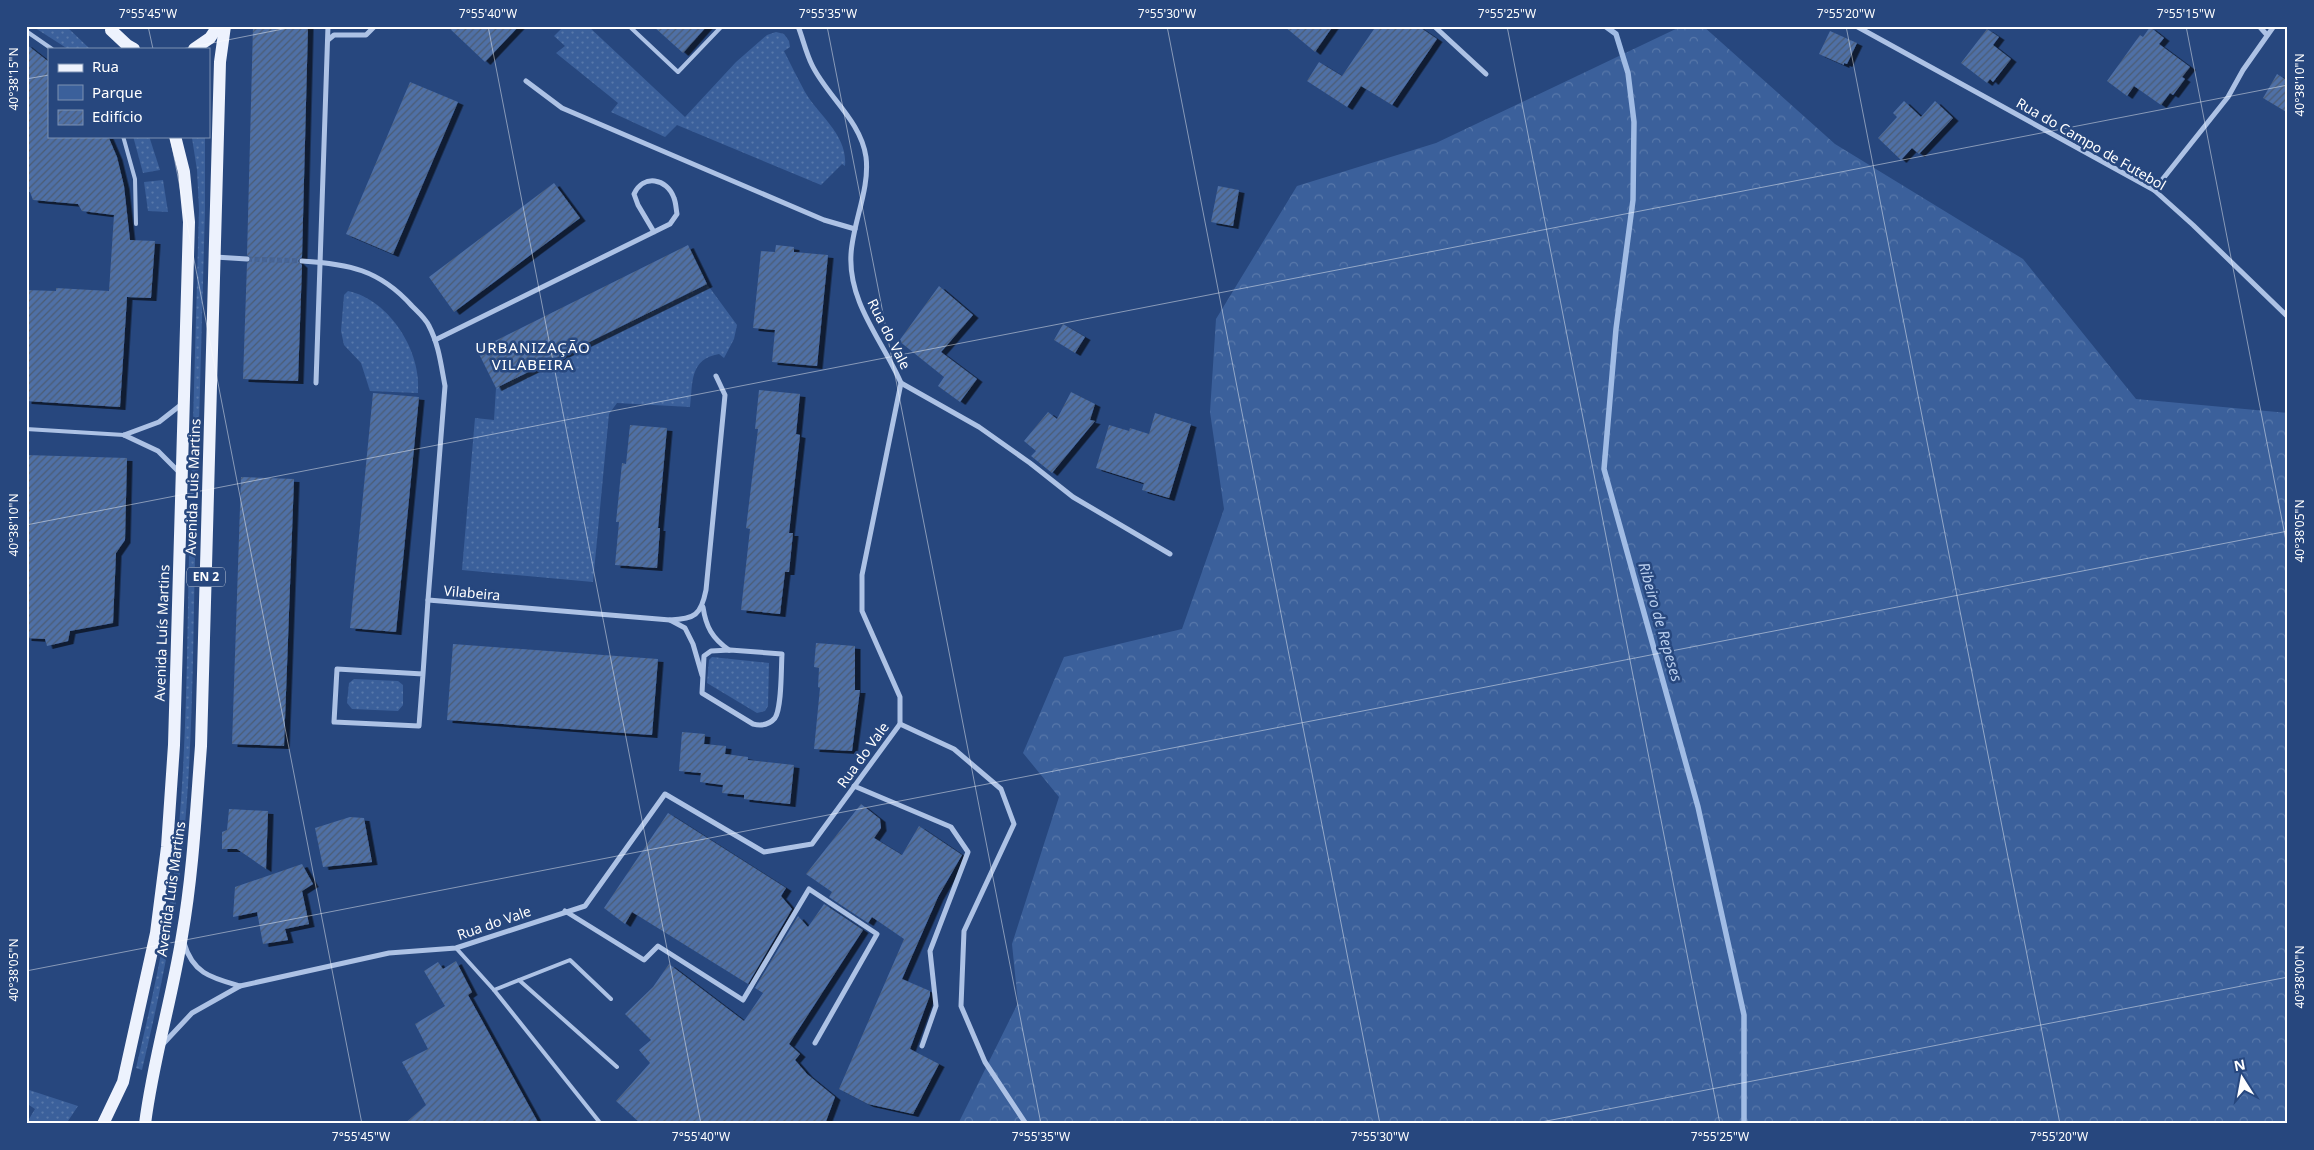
<svg xmlns="http://www.w3.org/2000/svg" width="2314" height="1150" viewBox="0 0 2314 1150" font-family="'Noto Sans',sans-serif">
	<style>
		.green { fill: url(#green-dots) }
		.forest { fill: url(#forest-crowns) }
		.lines { fill: none; stroke-linecap: round; stroke-linejoin: round }
		.stream { stroke: #a1bce5; stroke-width: 5.5 }
		.building { fill: url(#building-hatch); filter: url(#shadow) }
		.street-tunnel { stroke: #476391; stroke-width: 5; stroke-dasharray: 5 2.5; stroke-linecap: butt }
		.lane { stroke: #adc2e5; stroke-width: 4 }
		.street { stroke: #adc2e5; stroke-width: 5 }
		.primary { stroke: #edf2fd; stroke-width: 12 }
		.ticks { fill: none; stroke: #fff; stroke-width: 1; stroke-opacity: 0.45 }
		.labels { text-anchor: middle; stroke-width: 5; stroke-linejoin: round; paint-order: stroke }
		.shield { fill: #27477e; stroke: #bec8d8; stroke-width: 1 }
		.shield-label { font-size: 12px; font-weight: bold; fill: #fff }
		.street-label { font-size: 14px; fill: #fff; stroke: #27477e }
		.neighbourhood-label { font-size: 15px; letter-spacing: 1px; fill: #fff; stroke: #27477e }
		.water-label { font-size: 15px; font-style: italic; fill: #b8cded; stroke: #27477e }
		.neatline { fill: none; stroke: #fff; stroke-width: 2 }
		.ticks-label { font-size: 12px; text-anchor: middle; fill: #fff }
	</style>
	<defs>
		<pattern id="green-dots" width="8" height="8" patternUnits="userSpaceOnUse" patternTransform="scale(1.25)"><rect width="8" height="8" fill="#3b609b"/><path d="M2 2h.1M6 6h.1" fill="none" stroke="#5878aa" stroke-width="1.8" stroke-linecap="round"/></pattern>
		<pattern id="forest-crowns" width="20" height="18" patternUnits="userSpaceOnUse" patternTransform="scale(1.25)"><rect width="20" height="18" fill="#3b609b"/><path d="M2 6a3 3 0 1 1 6 0M12 15a3 3 0 1 1 6 0" fill="none" stroke="#5878aa"/></pattern>
		<pattern id="building-hatch" width="6" height="6" patternUnits="userSpaceOnUse" patternTransform="scale(1.25)"><rect width="6" height="6" fill="#4f70a6"/><path d="M-1 1l2-2M0 6l6-6M5 7l2-2" fill="none" stroke="#4d5c74"/></pattern>
		<filter id="shadow"><feDropShadow dx="5.5" dy="3" stdDeviation="0" flood-color="#0009"/></filter>
	</defs>
	<rect width="100%" height="100%" fill="#27477e"/>
	<g class="green">
		<polygon points="32,26 66,26 90,49 68,49"/>
		<path d="M 564,26 L 588,26 L 685,117 L 736,62 L 767,35 L 776,32 L 784,34 L 789,41 L 790,47 L 784,51 C 791,65 798,79 805,92 C 819,116 848,135 845,166 L 842,164 L 821,185 L 677,125 L 665,137 L 611,112 L 618,103 L 556,53 L 565,46 L 554,36 Z"/>
		<polygon points="133,136 149,136 160,170 143,173"/>
		<polygon points="205,136 205,211 197,495 191,495 199,209 197,170 192,138"/>
		<polygon points="163,180 168,212 148,211 144,182"/>
		<path d="M 707,284 L 737,325 L 734,339 L 724,358 L 719,354 C 689,359 693,383 690,407 L 617,403 L 609,414 L 593,582 L 462,570 L 475,418 L 494,420 L 496,388 Z"/>
		<path d="M 348,291 C 390,300 422,352 418,393 L 370,391 L 361,363 L 344,345 L 341,331 L 344,295 Z"/>
		<path d="M 190,514 L 196,514 C 193,621 194,729 184,836 C 177,915 160,993 142,1070 L 136,1068 C 154,992 171,915 178,837 C 188,730 187,621 190,514 Z"/>
		<polygon points="712,657 769,663 768,706 765,711 757,713 707,683 709,660"/>
		<polygon points="354,679 398,681 403,685 403,705 398,711 352,709 347,703 349,683"/>
		<polygon points="26,1089 78,1106 66,1124 26,1124 35,1109 26,1103"/>
	</g>
	<polygon class="forest" points="1682,26 1703,26 1835,144 2023,259 2136,399 2288,413 2288,1124 958,1124 1018,1003 1012,944 1059,797 1023,753 1064,657 1182,629 1224,509 1210,412 1216,319 1297,186 1436,143"/>
	<g class="lines">
		<polyline class="stream" points="1605,26 1616,34 1628,73 1634,122 1633,200 1616,329 1604,469 1698,807 1744,1015 1744,1124"/>
	</g>
	<g class="building">
		<polygon points="253,26 308,26 302,257 298,261 302,265 298,381 243,379 247,263 251,259 247,255"/>
		<polygon points="447,26 519,26 485,62"/>
		<polygon points="653,26 707,26 683,53"/>
		<polygon points="1284,26 1333,26 1315,52"/>
		<polygon points="1376,26 1418,26 1437,39 1392,105 1361,86 1347,107 1307,81 1319,62 1342,76"/>
		<polygon points="2150,27 2164,38 2159,44 2190,67 2182,77 2185,79 2173,95 2170,93 2161,105 2134,86 2127,96 2107,81 2140,35 2143,37"/>
		<polygon points="1987,29 1999,37 1993,45 2011,59 1993,82 1990,79 1987,83 1961,63"/>
		<polygon points="1830,31 1857,43 1847,64 1844,63 1844,65 1819,54"/>
		<polygon points="26,44 49,62 49,136 108,136 117,157 124,186 130,240 155,241 151,298 127,297 120,407 26,401 26,290 56,291 56,288 109,291 114,215 82,211 78,204 33,200 30,192 26,192"/>
		<polygon points="2277,74 2288,81 2288,113 2263,98"/>
		<polygon points="410,82 458,102 393,254 346,234"/>
		<polygon points="1904,101 1921,117 1935,101 1953,118 1919,154 1912,148 1901,160 1878,138 1897,117 1893,113"/>
		<polygon points="554,183 580,218 454,312 429,277"/>
		<polygon points="1218,186 1239,190 1233,226 1211,222"/>
		<polygon points="688,245 707,284 496,388 477,350"/>
		<polygon points="776,245 794,247 794,252 828,255 817,366 772,362 775,330 753,328 761,251 775,252"/>
		<polygon points="939,286 973,315 941,352 977,379 960,402 938,386 944,377 899,341"/>
		<polygon points="1063,324 1085,337 1075,353 1054,340"/>
		<polygon points="759,390 800,394 796,434 800,435 789,533 793,533 789,572 785,572 780,614 741,610 750,529 746,528 758,429 755,429"/>
		<polygon points="1071,392 1095,404 1090,420 1095,421 1052,473 1031,456 1036,451 1024,441 1048,412 1057,419"/>
		<polygon points="373,393 419,397 396,632 350,628"/>
		<polygon points="1155,413 1191,424 1169,498 1142,490 1144,483 1096,468 1109,425 1129,431 1130,428 1149,434"/>
		<polygon points="630,425 667,428 658,528 660,528 657,568 615,565 619,522 616,522 622,463 626,464"/>
		<polygon points="26,455 127,458 125,540 116,553 113,623 70,631 68,641 47,646 45,639 26,638"/>
		<polygon points="241,477 294,479 284,746 232,744"/>
		<polygon points="816,643 855,646 855,690 860,690 852,751 814,749 820,688 818,687 819,668 814,667"/>
		<polygon points="453,644 658,659 652,735 447,720"/>
		<polygon points="682,732 705,734 704,744 726,746 725,754 748,757 748,760 794,765 790,804 744,799 744,795 722,793 723,785 700,782 701,773 679,771"/>
		<polygon points="861,804 880,819 881,828 874,838 902,855 919,826 962,855 938,897 902,979 930,991 930,995 910,1049 939,1064 913,1114 868,1104 839,1089 904,939 872,917 868,923 829,897 832,892 806,874"/>
		<polygon points="229,809 268,811 266,869 237,849 222,849 222,832 227,830"/>
		<polygon points="668,813 786,888 781,896 792,909 748,984 632,912 625,924 604,908"/>
		<polygon points="350,817 364,818 372,862 323,867 315,828"/>
		<polygon points="302,864 313,884 302,891 309,924 285,929 288,940 263,944 257,912 233,917 235,887"/>
		<polygon points="824,904 863,930 789,1044 800,1054 795,1060 807,1074 835,1097 825,1124 641,1124 616,1101 650,1063 639,1050 651,1040 625,1014 653,987 669,964 744,1021 763,993 755,988 798,916 808,927"/>
		<polygon points="456,961 472,992 468,995 539,1124 404,1124 426,1105 402,1062 428,1049 415,1024 445,1006 424,971 438,962 443,969"/>
	</g>
	<g class="lines">
		<polyline class="street-tunnel" points="247,259 302,261"/>
		<g class="lane">
			<polyline points="629,26 678,72 722,26"/>
			<polyline points="26,31 52,49"/>
			<polyline points="123,136 135,179 136,224"/>
			<polyline points="26,429 124,435"/>
			<polyline points="456,948 494,990 570,960 611,999"/>
			<polyline points="519,980 617,1067"/>
			<polyline points="494,990 601,1124"/>
		</g>
		<g class="street">
			<polyline points="1434,26 1486,74"/>
			<polyline points="1856,26 2154,190 2193,225 2288,317"/>
			<polyline points="2259,26 2267,35"/>
			<polyline points="328,40 334,35 366,35 375,26"/>
			<polyline points="526,81 562,108 824,220 855,229"/>
			<polyline points="2154,190 2228,97 2243,70 2274,26"/>
			<polyline points="215,257 247,259"/>
			<path d="M 302,261 C 348,264 379,269 412,306 C 418,312 426,319 429,326 C 439,345 441,365 445,386 L 428,600 L 670,620 C 695,619 701,615 706,590 L 725,395 L 716,376"/>
			<path d="M 435,340 L 670,224 L 677,214 C 676,209 676,203 674,198 C 667,178 643,174 634,194 L 638,205 L 654,232"/>
			<polyline points="316,383 328,26"/>
			<polyline points="901,383 979,427 1030,463 1073,497 1170,554"/>
			<polyline points="124,435 158,451 180,473"/>
			<polyline points="124,435 159,422 182,404"/>
			<path d="M 703,607 C 706,627 712,638 729,650"/>
			<polyline points="670,620 685,628 693,644 702,675"/>
			<path d="M 730,650 L 782,654 C 781,669 782,707 775,718 C 769,725 761,726 753,724 L 702,693 L 704,656 L 711,651 Z"/>
			<polyline points="423,674 419,726 334,722 337,669 423,674 428,600"/>
			<polyline points="900,724 954,749 1001,789 1014,824 964,931 961,1006 985,1062 1026,1124"/>
			<polyline points="854,786 951,827 968,852 930,951 936,1006 922,1046"/>
			<polyline points="565,911 644,960 658,946 743,1000 809,889 877,934 815,1043"/>
			<path d="M 240,986 L 389,953 L 456,948 L 585,906 L 665,794 L 764,852 L 812,844 L 900,724 L 900,697 L 862,611 L 862,575 L 901,383 C 883,341 848,303 851,254 C 853,222 870,189 866,157 C 861,121 827,96 812,65 C 806,53 803,39 798,26"/>
			<path d="M 163,1044 L 192,1013 L 240,986 C 212,978 193,974 184,943"/>
		</g>
		<g class="primary">
			<polyline points="111,30 127,45 134,49"/>
			<polyline points="194,49 210,38 218,26"/>
			<polyline points="103,1124 123,1082 156,933 167,847 174,745 189,222 184,172 175,136"/>
			<path d="M 145,1124 C 153,1060 172,999 182,936 C 193,873 196,810 201,746 L 220,62 L 225,26"/>
		</g>
	</g>
	<path class="ticks" d="M 148,26 L 153,49M 488,26 L 701,1124M 827,26 L 1041,1124M 1167,26 L 1380,1124M 1507,26 L 1720,1124M 1846,26 L 2060,1124M 2186,26 L 2288,551M 182,49 L 298,26M 26,79 L 49,75M 170,136 L 362,1124M 26,525 L 2288,85M 26,971 L 2288,531M 1531,1124 L 2288,977"/>
	<g class="labels">
		<rect class="shield" x="187" y="567.5" width="38" height="19" rx="4"/>
		<g class="shield-label">
			<text x="206" y="581">EN 2</text>
		</g>
		<g class="street-label">
			<text transform="translate(2091 144) rotate(30)" y="5">Rua do Campo de Futebol</text>
			<text transform="translate(889 334) rotate(63)" y="5">Rua do Vale</text>
			<text transform="translate(193 487) rotate(-88)" y="5">Avenida Luis Martins</text>
			<text transform="translate(472 593) rotate(5)" y="5">Vilabeira</text>
			<text transform="translate(162 633) rotate(-88)" y="5">Avenida Luís Martins</text>
			<text transform="translate(863 755) rotate(-54)" y="5">Rua do Vale</text>
			<text transform="translate(171 889) rotate(-82)" y="5">Avenida Luis Martins</text>
			<text transform="translate(494 923) rotate(-19)" y="5">Rua do Vale</text>
		</g>
		<g class="neighbourhood-label">
			<text x="533" y="353">URBANIZAÇÃO<tspan x="533" dy="17">VILABEIRA</tspan></text>
		</g>
		<g class="water-label">
			<text transform="translate(1660 622) rotate(74)" y="5">Ribeiro de Repeses</text>
		</g>
	</g>
	<rect width="2314" height="1150" fill="none" stroke="#27477e" stroke-width="55"/>
	<rect x="48" y="48" width="162" height="90" fill="#27477e" stroke="#7d91b2"/>
	<rect x="58" y="64" width="25" height="8" fill="#edf2fd" stroke="#7d91b2"/>
	<text x="92" y="72" font-size="15" fill="#ffffff">Rua</text>
	<rect x="58" y="85" width="25" height="15" fill="#3b609b" stroke="#7d91b2"/>
	<text x="92" y="98" font-size="15" fill="#ffffff">Parque</text>
	<rect x="58" y="110" width="25" height="15" fill="url(#building-hatch)" stroke="#7d91b2"/>
	<text x="92" y="122" font-size="15" fill="#ffffff">Edifício</text>
	<g transform="translate(2242 1078) rotate(349)" stroke="#27477e" stroke-width="4" paint-order="stroke">
	<path d="M0-4L9 19L0 12L-9 19Z" fill="#ffffff"/>
	<text y="-8" font-size="14" font-weight="bold" text-anchor="middle" fill="#ffffff">N</text>
	</g>
	<rect x="28" y="28" width="2258" height="1094" class="neatline"/>
	<g class="ticks-label">
		<text x="148" y="18">7°55'45"W</text>
		<text x="488" y="18">7°55'40"W</text>
		<text x="828" y="18">7°55'35"W</text>
		<text x="1167" y="18">7°55'30"W</text>
		<text x="1507" y="18">7°55'25"W</text>
		<text x="1846" y="18">7°55'20"W</text>
		<text x="2186" y="18">7°55'15"W</text>
		<text transform="translate(14 79) rotate(-90)" y="4">40°38'15"N</text>
		<text transform="translate(2300 85) rotate(-90)" y="4">40°38'10"N</text>
		<text transform="translate(14 525) rotate(-90)" y="4">40°38'10"N</text>
		<text transform="translate(2300 531) rotate(-90)" y="4">40°38'05"N</text>
		<text transform="translate(14 970) rotate(-90)" y="4">40°38'05"N</text>
		<text transform="translate(2300 977) rotate(-90)" y="4">40°38'00"N</text>
		<text x="361" y="1141">7°55'45"W</text>
		<text x="701" y="1141">7°55'40"W</text>
		<text x="1041" y="1141">7°55'35"W</text>
		<text x="1380" y="1141">7°55'30"W</text>
		<text x="1720" y="1141">7°55'25"W</text>
		<text x="2059" y="1141">7°55'20"W</text>
	</g>
</svg>
